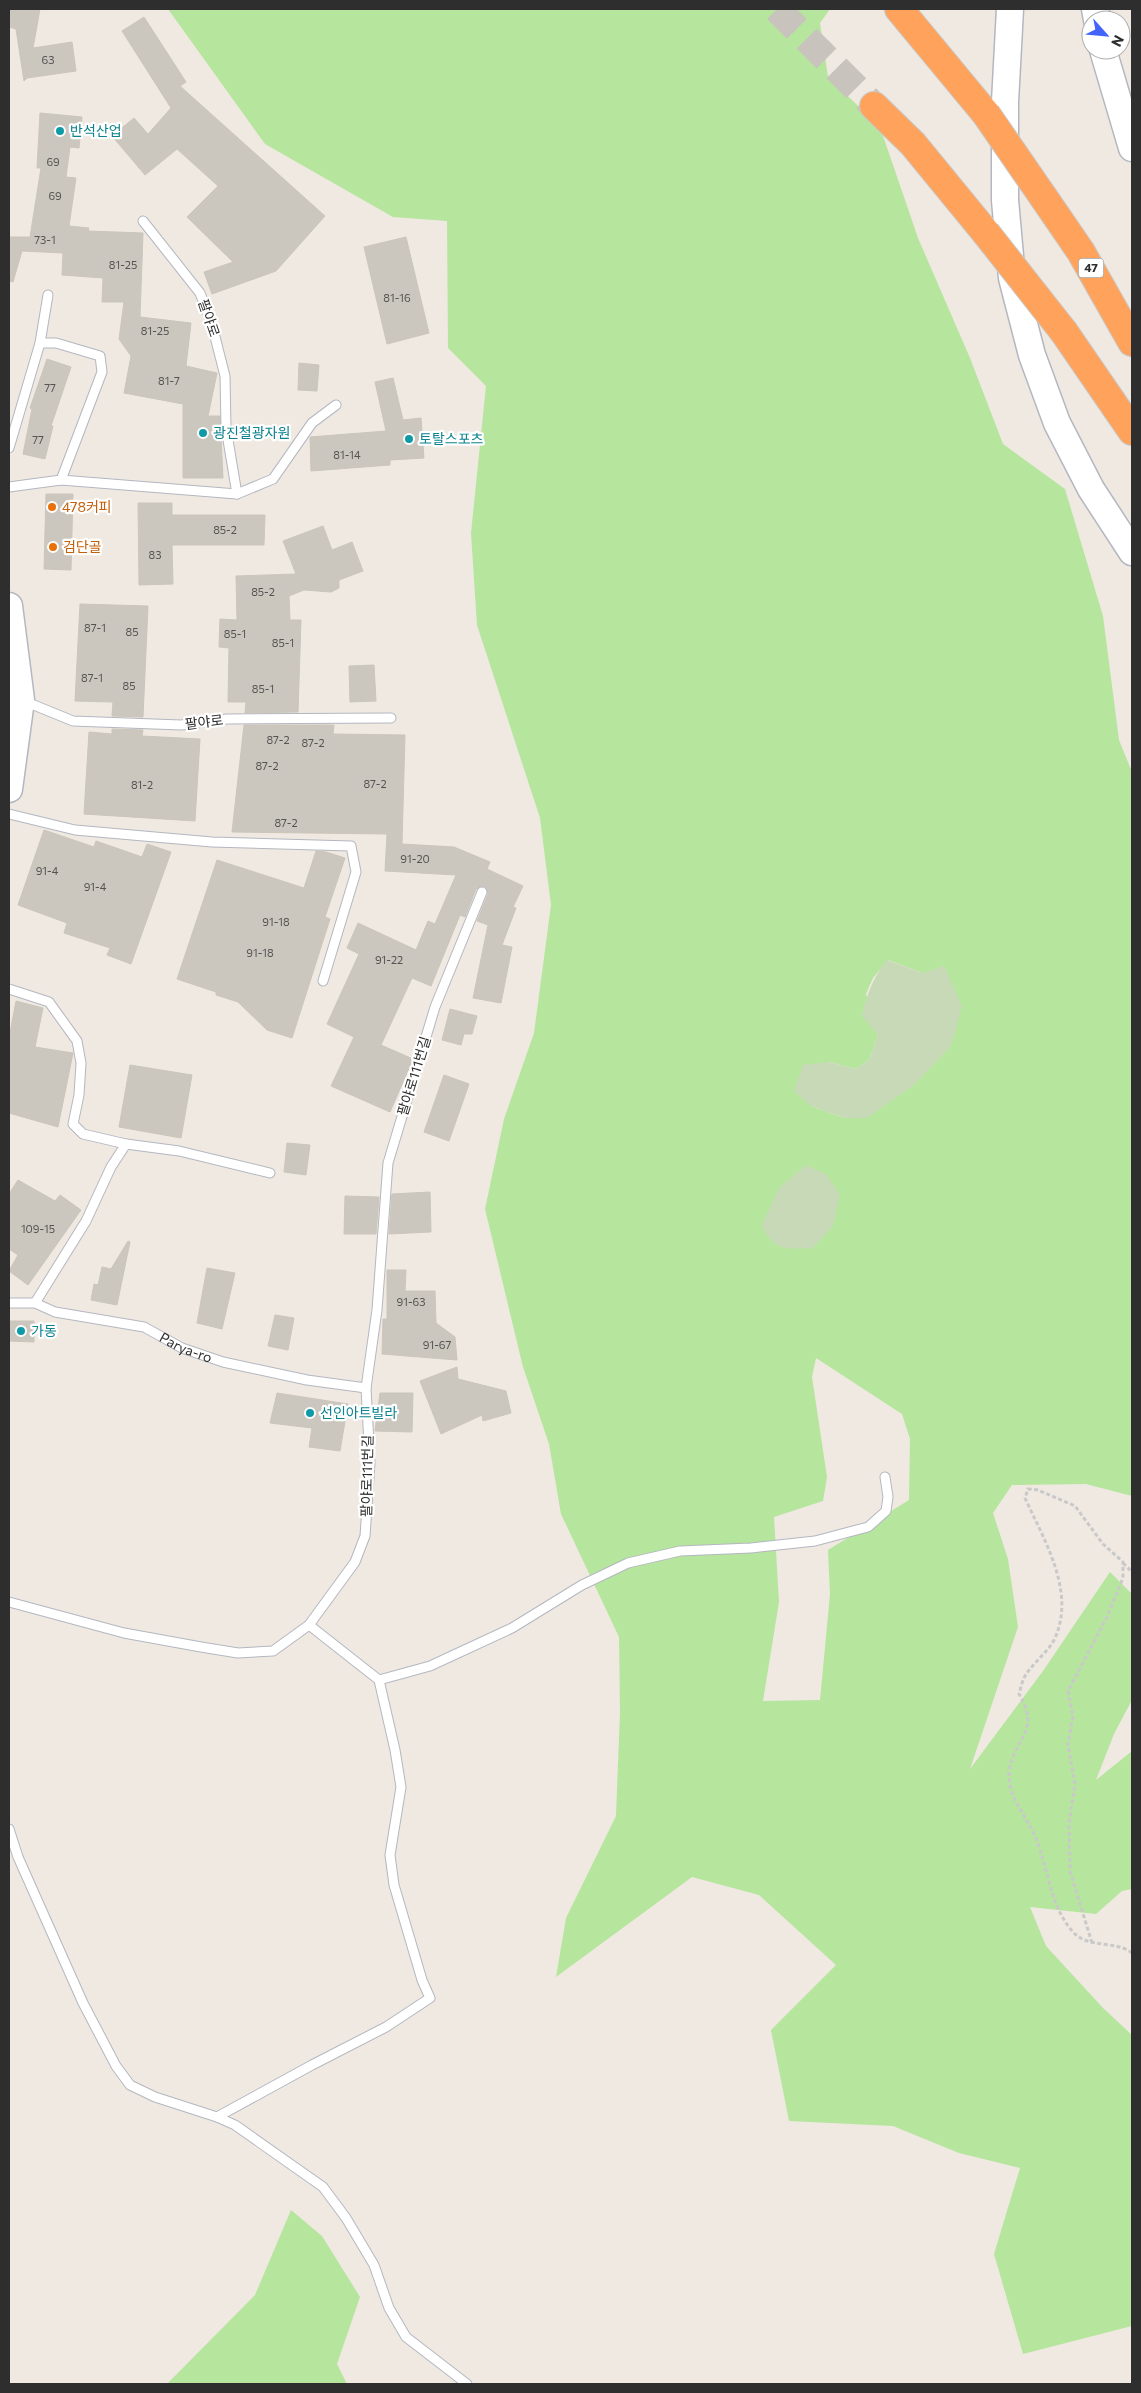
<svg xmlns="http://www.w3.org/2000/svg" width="1141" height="2393" viewBox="0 0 1141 2393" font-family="Commissioner,'Noto Sans KR',sans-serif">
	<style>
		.green { fill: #b6e59e; fill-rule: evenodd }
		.cemetery { fill: #c8d9b8 }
		.building { fill: #cbc7bf; stroke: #cbc5ba }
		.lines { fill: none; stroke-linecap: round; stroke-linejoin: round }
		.highway-tunnel { stroke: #c8c4bd; stroke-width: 28; stroke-dasharray: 28 14; stroke-linecap: butt }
		.lane-casing { stroke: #b4b7c1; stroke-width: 11 }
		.secondary-casing { stroke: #b4b7c1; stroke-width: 29 }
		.highway-casing { stroke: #c9c9c9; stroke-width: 30 }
		.path { stroke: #c9c9c9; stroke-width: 3; stroke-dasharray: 4 2.5; stroke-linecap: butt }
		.lane { stroke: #fff; stroke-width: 9 }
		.secondary { stroke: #fff; stroke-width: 26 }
		.highway { stroke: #ffa35c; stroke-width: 28 }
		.highway-bridge-casing { stroke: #c9c9c9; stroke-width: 30; stroke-linecap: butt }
		.highway-bridge { stroke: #ffa35c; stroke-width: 28 }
		.culture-dot { fill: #0f9aa8; stroke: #fff; stroke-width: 2 }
		.food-dot { fill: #e8710a; stroke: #fff; stroke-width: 2 }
		.labels { text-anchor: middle; stroke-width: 4.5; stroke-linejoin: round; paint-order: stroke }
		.number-label { font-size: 11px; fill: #555452 }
		.shield { fill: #fff; stroke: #6d6d6d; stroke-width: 1 }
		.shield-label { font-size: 12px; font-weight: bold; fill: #2e2e2e }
		.culture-label { font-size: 14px; fill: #0d838f; stroke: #fff; text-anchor: start }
		.street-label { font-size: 14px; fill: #2e2e2e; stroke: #fff }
		.food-label { font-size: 14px; fill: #c56008; stroke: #fff; text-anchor: start }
	</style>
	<rect width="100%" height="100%" fill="#efe9e1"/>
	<g class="green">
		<path d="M 168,9 L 830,9 L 820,23 L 828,77 L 880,127 L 918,238 L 970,358 L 1003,444 L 1065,489 L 1103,616 L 1119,740 L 1132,772 L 1132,1496 L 1086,1484 L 1012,1485 L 993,1513 L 1008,1559 L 1018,1627 L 970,1769 L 1043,1671 L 1110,1572 L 1132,1594 L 1132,1700 L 1114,1734 L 1096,1780 L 1132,1751 L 1132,1889 L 1122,1891 L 1096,1914 L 1030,1907 L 1046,1946 L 1103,2008 L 1132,2035 L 1132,2326 L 1023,2354 L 994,2254 L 1020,2168 L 959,2153 L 893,2126 L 789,2121 L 771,2030 L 836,1965 L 759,1895 L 692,1877 L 556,1977 L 566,1918 L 616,1816 L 620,1712 L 619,1637 L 561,1514 L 549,1444 L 523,1367 L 485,1209 L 504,1119 L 534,1033 L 551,905 L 540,818 L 477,625 L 471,533 L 486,386 L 448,348 L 447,221 L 393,217 L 265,144 ZM 888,960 L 923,973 L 867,1118 L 844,1118 L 811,1106 L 829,1062 L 856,1069 L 869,1060 L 878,1035 L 866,994 L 873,978 ZM 816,1358 L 902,1414 L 910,1439 L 909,1500 L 828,1550 L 830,1594 L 820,1700 L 763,1701 L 779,1602 L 774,1517 L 823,1501 L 827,1477 L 812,1377 Z"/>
		<polygon points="291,2210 322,2236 360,2297 337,2364 347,2384 167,2384 255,2295"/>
	</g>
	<g class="cemetery">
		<path d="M 887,960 L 923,973 L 944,966 L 962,1006 L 951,1046 L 915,1084 L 867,1118 L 844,1118 L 811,1106 L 794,1091 L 803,1065 L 829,1062 L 856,1069 L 869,1060 L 878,1035 L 862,1016 C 867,993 873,978 887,960 Z"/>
		<path d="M 806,1165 L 826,1174 L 840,1195 L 833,1226 L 813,1248 C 787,1249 773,1252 762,1225 L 779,1188 Z"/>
	</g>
	<g class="building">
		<polygon points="9,9 40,9 33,48 72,42 76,71 27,78 24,81 16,29 9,27"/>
		<polygon points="144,17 186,82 180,86 325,216 276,271 212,294 204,272 233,262 187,217 218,186 177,149 145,175 112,136 134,118 148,134 171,108 122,31"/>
		<polygon points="40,113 82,117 79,148 70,147 66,177 76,178 69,226 89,228 88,231 143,233 140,317 191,323 186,366 217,373 208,416 220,416 223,478 183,478 183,404 124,393 131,356 119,339 124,302 102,302 103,278 62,275 63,253 22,251 13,282 9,281 9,237 30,237 41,168 37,168"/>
		<polygon points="406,237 429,333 387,344 364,247"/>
		<polygon points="47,359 71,367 51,426 53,426 45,459 23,454 32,409 30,408"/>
		<polygon points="299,363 319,365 317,391 298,390"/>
		<polygon points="393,378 403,420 421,418 424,458 390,460 390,465 311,471 310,437 386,431 375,382"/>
		<polygon points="46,494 73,494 71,570 44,569"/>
		<polygon points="138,503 172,503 172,515 265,515 264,545 172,545 173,584 139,585"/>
		<polygon points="323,526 332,550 352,542 363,571 339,580 339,588 331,592 304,590 289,596 290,620 301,620 298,712 245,713 246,702 228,702 229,648 219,647 220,619 237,620 236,576 296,574 283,541"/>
		<polygon points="80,604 148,606 143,717 112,716 113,702 75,701"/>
		<polygon points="374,665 376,701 350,702 349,666"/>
		<polygon points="244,725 334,725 333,734 405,735 402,844 454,847 490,862 487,869 523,886 513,907 516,908 502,945 512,947 501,1003 473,998 488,925 477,921 488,894 487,889 484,886 476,889 465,917 460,915 431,986 412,978 381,1045 413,1059 390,1112 331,1086 354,1037 327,1024 359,954 347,948 358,923 416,950 428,921 435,924 456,875 385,871 387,834 232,832"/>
		<polygon points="112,729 143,730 142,736 200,739 195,821 84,814 89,732 112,734"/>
		<polygon points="44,830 94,847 96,841 142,857 147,844 171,852 131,964 107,955 110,948 64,933 67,923 18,905"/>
		<polygon points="316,851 326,852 345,858 325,917 330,919 292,1038 267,1030 238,1002 216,995 216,992 177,979 217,860 304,888"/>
		<polygon points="16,1001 43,1008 35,1047 73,1053 58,1127 9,1113 9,1038"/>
		<polygon points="450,1009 477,1016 472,1034 464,1034 461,1045 442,1040"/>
		<polygon points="130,1065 192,1075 181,1138 119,1127"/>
		<polygon points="444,1075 469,1084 449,1141 424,1132"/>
		<polygon points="287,1143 310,1145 306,1175 284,1172"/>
		<polygon points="18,1180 55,1201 60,1195 81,1210 28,1285 9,1271 18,1255 9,1249 9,1194"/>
		<polygon points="430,1192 431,1232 389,1234 392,1194"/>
		<polygon points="345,1196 379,1197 376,1234 344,1234"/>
		<polygon points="128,1241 130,1242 117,1305 91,1300 94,1284 98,1285 102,1267 111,1269"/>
		<polygon points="207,1268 235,1273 222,1329 197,1323"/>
		<polygon points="387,1270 406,1270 405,1291 435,1291 436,1323 455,1337 457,1360 382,1354 383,1319 387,1319"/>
		<polygon points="275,1315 294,1318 288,1350 268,1346"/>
		<polygon points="9,1321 34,1321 34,1342 9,1341"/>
		<polygon points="457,1367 458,1379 506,1391 511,1413 483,1421 482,1415 441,1434 420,1381"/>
		<polygon points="277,1393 348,1404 340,1451 309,1447 312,1428 270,1423"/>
		<polygon points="380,1393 413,1393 412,1432 375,1431"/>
	</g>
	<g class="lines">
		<polyline class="highway-tunnel" points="777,9 874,106"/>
		<defs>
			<g id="lane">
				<polyline points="143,221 200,293 211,321 225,376 226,428 237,494"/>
				<polyline points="40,343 48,295"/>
				<polyline points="9,448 40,343 56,343 100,356 102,372 61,480"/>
				<polyline points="9,487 61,480 237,494 273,479 312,423 336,405"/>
				<polyline points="24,701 73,721 181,725 227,719 391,718"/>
				<polyline points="9,814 75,830 212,842 351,846 356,872 323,981"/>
				<polyline points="9,989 49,1002 77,1041 81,1063 79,1095 73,1124 83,1134 126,1144"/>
				<path id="s1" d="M 9,1303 L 35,1303 L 55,1312 L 144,1327 L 182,1348 L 223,1362 L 307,1380 L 366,1388"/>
				<polyline points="35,1303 86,1221 111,1167 126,1144 179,1151 270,1173"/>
				<polyline points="9,1602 124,1633 201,1647 238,1653 273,1651 309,1625 355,1562 365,1536 370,1463 366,1388 377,1310 388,1163 435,1007 482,892"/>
				<polyline points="379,1680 430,1666 512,1628 582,1585 628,1563 680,1551 751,1548 815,1541 868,1527 886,1511 888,1497 885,1477"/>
				<polyline points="9,1829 18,1857 83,2003 116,2066 130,2085 155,2097 217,2117 235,2125 323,2187 346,2218 374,2265 389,2308 406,2337 467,2384"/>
				<polyline points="217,2117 312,2065 386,2027 430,1998 422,1980 394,1885 390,1855 401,1787 395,1750 379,1680 309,1625"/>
			</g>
			<g id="secondary">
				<polyline points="1010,9 1005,102 1005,200 1012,278 1032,355 1057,423 1091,489 1132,552"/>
				<polyline points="1095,9 1097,20"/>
				<polyline points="1103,50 1132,148"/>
				<polyline points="9,606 21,700 9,789"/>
			</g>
			<g id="highway">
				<polyline points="899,9 986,114"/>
				<polyline points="874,106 913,144 986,233"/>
				<polyline points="1044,198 1081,252 1132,342"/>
				<polyline points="1064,332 1132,431"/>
			</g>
		</defs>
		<use href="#lane" class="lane-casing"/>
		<use href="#secondary" class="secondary-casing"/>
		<use href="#highway" class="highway-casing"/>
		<g class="path">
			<polyline points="1123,1563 1132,1572"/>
			<path d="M 1092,1943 L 1070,1871 L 1069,1823 L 1075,1784 L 1068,1745 L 1073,1716 L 1068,1691 L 1107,1617 L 1123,1578 L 1123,1562 L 1103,1544 L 1075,1506 L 1038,1490 L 1028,1489 L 1025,1498 C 1044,1540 1077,1593 1054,1640 C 1047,1653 1033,1663 1025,1676 C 1022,1681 1021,1688 1019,1694 C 1042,1732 1013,1738 1009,1772 C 1007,1798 1029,1818 1037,1841 C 1049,1872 1050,1906 1073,1932 C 1088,1949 1116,1940 1132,1953"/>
		</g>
		<use href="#lane" class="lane"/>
		<use href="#secondary" class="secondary"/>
		<use href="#highway" class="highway"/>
		<defs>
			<g id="highway-bridge">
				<polyline points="986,114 1044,198"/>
				<polyline points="986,233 1064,332"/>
			</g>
		</defs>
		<use href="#highway-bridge" class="highway-bridge-casing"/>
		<use href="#highway-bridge" class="highway-bridge"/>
	</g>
	<g class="culture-dot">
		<circle cx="60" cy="131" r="5"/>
		<circle cx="203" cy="433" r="5"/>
		<circle cx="409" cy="439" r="5"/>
		<circle cx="21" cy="1331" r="5"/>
		<circle cx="310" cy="1413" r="5"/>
	</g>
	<g class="food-dot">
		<circle cx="52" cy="507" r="5"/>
		<circle cx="53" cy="547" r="5"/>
	</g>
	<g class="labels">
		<g class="number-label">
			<text x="48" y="64">63</text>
			<text x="53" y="166">69</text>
			<text x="55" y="200">69</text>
			<text x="45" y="244">73-1</text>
			<text x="123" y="269">81-25</text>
			<text x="397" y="302">81-16</text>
			<text x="155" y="335">81-25</text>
			<text x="169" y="385">81-7</text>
			<text x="50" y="392">77</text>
			<text x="38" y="444">77</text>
			<text x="347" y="459">81-14</text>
			<text x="225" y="534">85-2</text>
			<text x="155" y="559">83</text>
			<text x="263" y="596">85-2</text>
			<text x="95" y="632">87-1</text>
			<text x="132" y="636">85</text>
			<text x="235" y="638">85-1</text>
			<text x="283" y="647">85-1</text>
			<text x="92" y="682">87-1</text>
			<text x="129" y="690">85</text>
			<text x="263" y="693">85-1</text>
			<text x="278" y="744">87-2</text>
			<text x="313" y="747">87-2</text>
			<text x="267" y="770">87-2</text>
			<text x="375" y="788">87-2</text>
			<text x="142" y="789">81-2</text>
			<text x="286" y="827">87-2</text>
			<text x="415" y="863">91-20</text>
			<text x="47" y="875">91-4</text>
			<text x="95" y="891">91-4</text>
			<text x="276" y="926">91-18</text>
			<text x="260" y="957">91-18</text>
			<text x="389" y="964">91-22</text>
			<text x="38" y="1233">109-15</text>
			<text x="411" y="1306">91-63</text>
			<text x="437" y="1349">91-67</text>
		</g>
		<rect class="shield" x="1078.5" y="258.5" width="25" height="19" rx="4"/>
		<g class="shield-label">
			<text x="1091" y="272">47</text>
		</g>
		<g class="culture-label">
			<text x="70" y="136">반석산업</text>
			<text x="213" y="438">광진철광자원</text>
			<text x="419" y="444">토탈스포츠</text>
			<text x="31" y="1336">가동</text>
			<text x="320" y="1418">선인아트빌라</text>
		</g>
		<g class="street-label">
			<text transform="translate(209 318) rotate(71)" y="5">팔야로</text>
			<text transform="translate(204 722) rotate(-7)" y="5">팔야로</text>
			<text transform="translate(414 1076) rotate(-73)" y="5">팔야로111번길</text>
			<text dy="5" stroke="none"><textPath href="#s1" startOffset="185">Parya-ro</textPath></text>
			<text transform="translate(367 1476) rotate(-89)" y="5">팔야로111번길</text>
		</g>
		<g class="food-label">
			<text x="62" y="512">478커피</text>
			<text x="63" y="552">검단골</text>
		</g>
	</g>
	<rect width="1141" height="2393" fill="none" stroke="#2e2e2e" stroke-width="20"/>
	<g transform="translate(1106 35) rotate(117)"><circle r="24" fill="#ffffff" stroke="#ababab"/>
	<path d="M0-4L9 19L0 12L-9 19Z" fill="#4264fb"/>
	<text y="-8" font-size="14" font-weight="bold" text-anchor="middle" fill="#2e2e2e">N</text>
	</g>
</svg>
